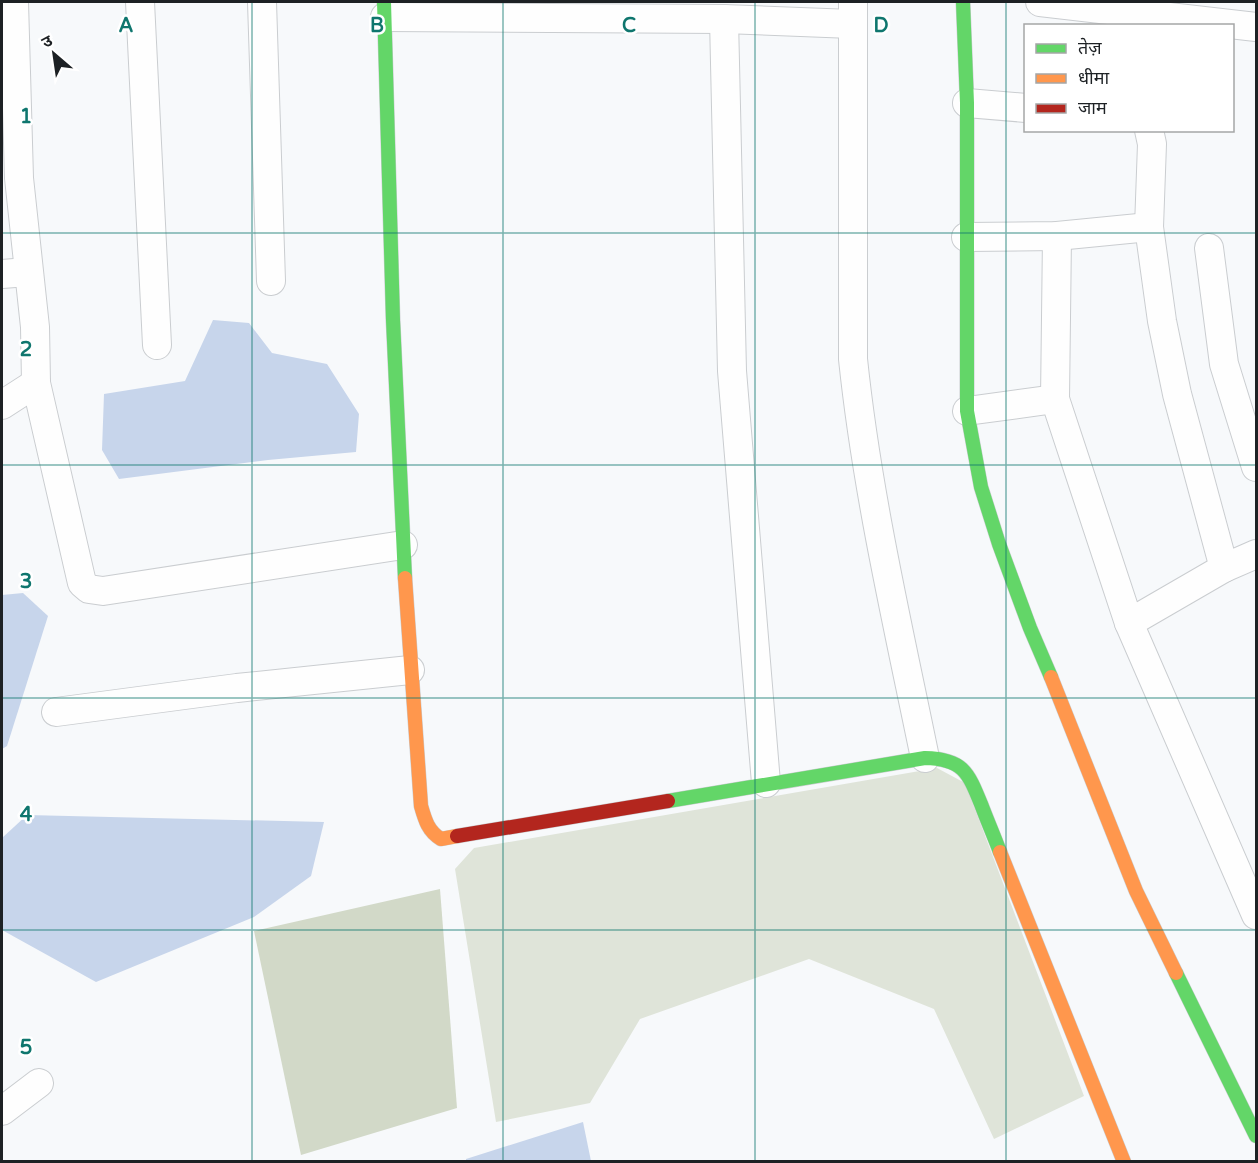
<svg xmlns="http://www.w3.org/2000/svg" width="1258" height="1163" viewBox="0 0 1258 1163" font-family="'Varela Round','Noto Sans Devanagari',sans-serif">
	<style>
		.green { fill: #dfe4d9 }
		.forest { fill: #d2d9c8 }
		.water { fill: #c7d5eb }
		.lines { fill: none; stroke-linecap: round; stroke-linejoin: round }
		.street-casing { stroke: #cacdd0; stroke-width: 30 }
		.fast-casing { stroke: #cacdd0; stroke-width: 15 }
		.slow-casing { stroke: #cacdd0; stroke-width: 15 }
		.jam-casing { stroke: #cacdd0; stroke-width: 15 }
		.street { stroke: #fefefe; stroke-width: 28 }
		.fast { stroke: #63d668; stroke-width: 14 }
		.slow { stroke: #ff974d; stroke-width: 14 }
		.jam { stroke: #b3261e; stroke-width: 14 }
		.grid { fill: none; stroke: #0f766e; stroke-width: 1.5; stroke-opacity: 0.55 }
		.grid-label { font-size: 20px; text-anchor: middle; font-weight: bold; fill: #0f766e; stroke: #fff; stroke-width: 5; stroke-linejoin: round; paint-order: stroke }
	</style>
	<rect width="100%" height="100%" fill="#f7f9fb"/>
	<polygon class="green" points="937,768 965,783 1084,1096 994,1139 934,1009 809,959 640,1019 590,1103 496,1122 455,869 474,848"/>
	<polygon class="forest" points="440,889 457,1108 301,1155 254,931"/>
	<g class="water">
		<polygon points="213,320 249,323 272,353 327,364 359,414 356,452 268,460 119,479 102,450 104,394 185,381"/>
		<polygon points="23,593 48,616 7,746 2,749 2,595"/>
		<polygon points="27,815 324,822 311,876 254,917 96,982 2,930 2,838"/>
		<polygon points="583,1122 591,1161 466,1161 466,1159"/>
	</g>
	<g class="lines">
		<defs>
			<g id="street">
				<polyline points="14,2 19,178 35,327 36,383 82,583 89,589 103,591 403,545"/>
				<polyline points="140,2 157,345"/>
				<polyline points="262,2 271,281"/>
				<path d="M 853,2 L 853,359 C 867,493 898,626 925,758"/>
				<polyline points="1040,2 1256,27"/>
				<polyline points="385,17 724,19 852,24"/>
				<polyline points="724,19 732,371 766,783"/>
				<polyline points="967,103 1026,108"/>
				<polyline points="1149,130 1152,144 1149,227 1162,321 1177,394 1224,568"/>
				<polyline points="1057,236 1055,399 1129,623 1256,915"/>
				<polyline points="966,237 1057,236 1149,227"/>
				<polyline points="1209,248 1224,364 1256,467"/>
				<polyline points="2,274 28,272"/>
				<polyline points="2,405 36,383"/>
				<polyline points="967,411 1055,399"/>
				<polyline points="1129,623 1224,568 1256,554"/>
				<polyline points="56,712 237,688 410,670"/>
				<polyline points="2,1111 39,1083"/>
			</g>
			<g id="fast">
				<polyline points="384,2 393,320 405,578"/>
				<polyline points="963,2 967,103 967,411 981,487 999,544 1030,628 1051,677"/>
				<path d="M 668,801 L 925,758 C 963,759 968,772 981,804 C 987,820 994,836 1000,852"/>
				<polyline points="1176,973 1256,1136"/>
			</g>
			<g id="slow">
				<path d="M 405,578 L 421,806 C 425,820 428,831 441,839 L 457,836"/>
				<polyline points="1051,677 1136,891 1176,973"/>
				<polyline points="1000,852 1124,1162"/>
			</g>
			<polyline id="jam" points="457,836 668,801"/>
		</defs>
		<use href="#street" class="street-casing"/>
		<use href="#fast" class="fast-casing"/>
		<use href="#slow" class="slow-casing"/>
		<use href="#jam" class="jam-casing"/>
		<use href="#street" class="street"/>
		<use href="#fast" class="fast"/>
		<use href="#slow" class="slow"/>
		<use href="#jam" class="jam"/>
	</g>
	<path class="grid" d="M 252,2 L 252,1162M 503,2 L 503,1162M 755,2 L 755,1162M 1006,2 L 1006,1162M 2,233 L 1256,233M 2,465 L 1256,465M 2,698 L 1256,698M 2,930 L 1256,930"/>
	<g class="grid-label">
		<text x="126" y="32">A</text>
		<text x="377" y="32">B</text>
		<text x="629" y="32">C</text>
		<text x="881" y="32">D</text>
		<text x="26" y="123">1</text>
		<text x="26" y="356">2</text>
		<text x="26" y="588">3</text>
		<text x="26" y="821">4</text>
		<text x="26" y="1054">5</text>
	</g>
	<rect width="1258" height="1163" fill="none" stroke="#1d2124" stroke-width="6"/>
	<rect x="1024" y="24" width="210" height="108" fill="#ffffff" stroke="#a5a6a7" stroke-width="1.5"/>
	<rect x="1036" y="44" width="30" height="9" fill="#63d668" stroke="#a5a6a7" stroke-width="1.5"/>
	<text x="1078" y="54" font-size="18" fill="#1d2124">तेज़</text>
	<rect x="1036" y="74" width="30" height="9" fill="#ff974d" stroke="#a5a6a7" stroke-width="1.5"/>
	<text x="1078" y="84" font-size="18" fill="#1d2124">धीमा</text>
	<rect x="1036" y="104" width="30" height="9" fill="#b3261e" stroke="#a5a6a7" stroke-width="1.5"/>
	<text x="1078" y="114" font-size="18" fill="#1d2124">जाम</text>
	<g transform="translate(54 54) rotate(331)" stroke="#ffffff" stroke-width="4.5" paint-order="stroke">
	<path d="M0-4.5L10 22L0 15L-10 22Z" fill="#1d2124"/>
	<text y="-9" font-size="16" font-weight="bold" text-anchor="middle" fill="#1d2124">उ</text>
	</g>
</svg>
